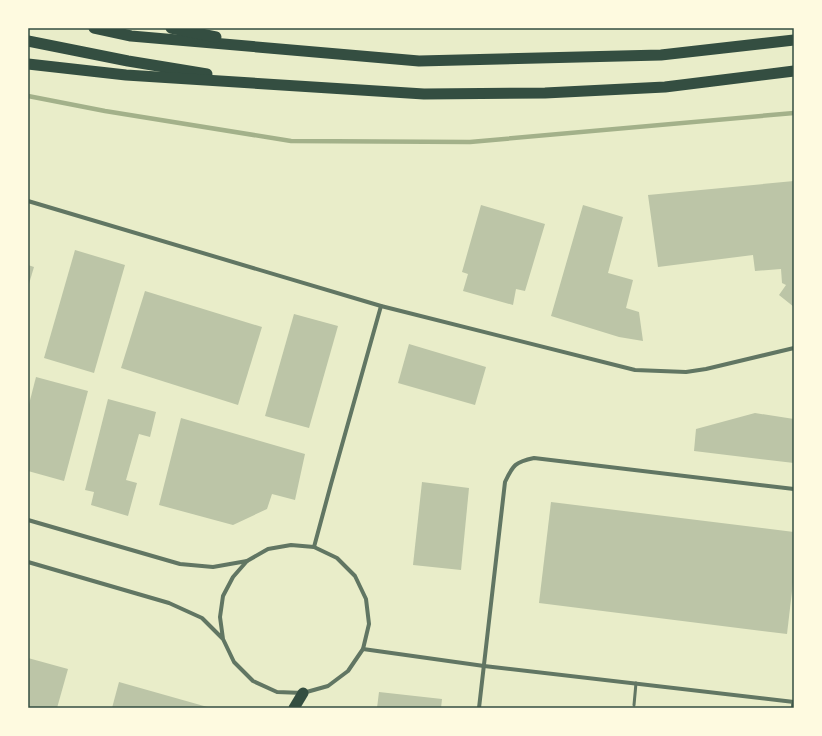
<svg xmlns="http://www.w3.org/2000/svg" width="822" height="736" viewBox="0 0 822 736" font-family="Overpass,sans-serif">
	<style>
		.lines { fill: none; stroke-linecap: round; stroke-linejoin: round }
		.stream { stroke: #a3b18a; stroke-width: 4.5 }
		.building { fill: #bcc5a7 }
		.service { stroke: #617663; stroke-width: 3 }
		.minor { stroke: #617663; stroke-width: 4 }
		.trunk { stroke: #344e41; stroke-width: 11 }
		.neatline { fill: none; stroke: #344e41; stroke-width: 1.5 }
	</style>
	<rect width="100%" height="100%" fill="#e9edc9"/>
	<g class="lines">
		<polyline class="stream" points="28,96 105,111 291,141 470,142 794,113"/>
	</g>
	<g class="building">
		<polygon points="794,181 794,307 779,295 786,285 782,283 781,269 755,271 753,255 658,267 648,195"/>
		<polygon points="481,205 545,224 525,291 516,289 513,305 463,291 468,274 462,272"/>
		<polygon points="583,205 623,217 608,273 633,280 626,308 639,312 643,341 619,337 551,316"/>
		<polygon points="75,250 125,265 94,373 44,358"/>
		<polygon points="28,265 34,267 28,287"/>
		<polygon points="145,291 262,327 238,405 121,368"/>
		<polygon points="294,314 338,326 309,428 265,416"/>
		<polygon points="409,344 486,367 475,405 398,383"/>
		<polygon points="36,377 88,391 64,481 28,471 28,408"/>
		<polygon points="108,399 156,412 150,437 139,434 126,480 137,483 128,516 91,505 94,492 85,490"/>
		<polygon points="755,413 794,419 794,463 694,451 696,429"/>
		<polygon points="181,418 305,454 295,500 272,494 267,509 233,525 159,505"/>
		<polygon points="422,482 469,488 461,570 413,565"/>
		<polygon points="551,502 794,532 794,574 787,634 539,603"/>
		<polygon points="28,658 68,669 57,708 28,708"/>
		<polygon points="119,682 211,708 112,708"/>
		<polygon points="379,692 442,699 441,708 377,708"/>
	</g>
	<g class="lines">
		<polyline class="service" points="634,705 636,683"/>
		<g class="minor">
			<polyline points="28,201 381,306 635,370 686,372 706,369 794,348"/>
			<polyline points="28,520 180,564 213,567 247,561"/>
			<polyline points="314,547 331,484 381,306"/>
			<polyline points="28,562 169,603 202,618 223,639 234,662 253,681 277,692 303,693 328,686 348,671 363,649 369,624 366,599 355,576 337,558 314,547 291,545 268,549 247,561 233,577 223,596 220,617 223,639"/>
			<polyline points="363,649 484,666 794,702"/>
			<path d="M 479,708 L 505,482 C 513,465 515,462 534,458 L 794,489"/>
			<polyline points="793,708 793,702"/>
		</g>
		<g class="trunk">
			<polyline points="94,28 131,36 419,61 661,55 794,40"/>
			<polyline points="171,28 216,37"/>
			<polyline points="28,41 128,61 207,74"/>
			<polyline points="28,64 126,75 424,94 545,93 665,87 794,71"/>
			<polyline points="294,708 303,693"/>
		</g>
	</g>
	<rect width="822" height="736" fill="none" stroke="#fefae0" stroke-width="58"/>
	<rect x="29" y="29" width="764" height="678" class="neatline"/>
</svg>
